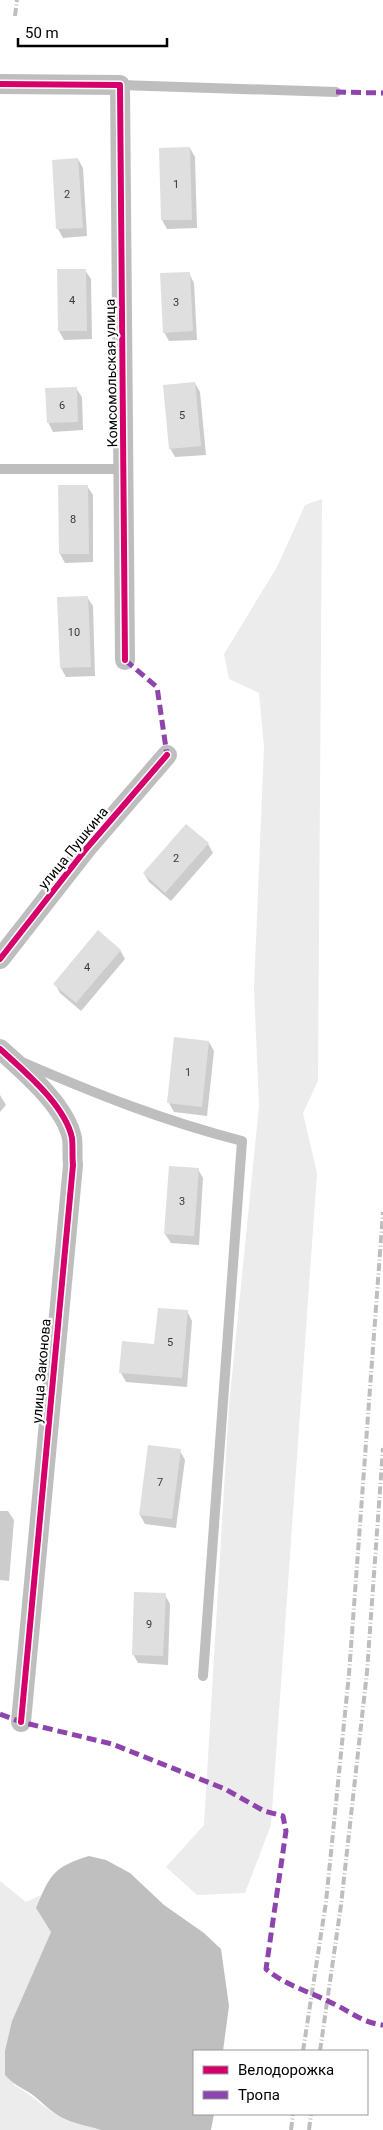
<svg xmlns="http://www.w3.org/2000/svg" width="383" height="2130" viewBox="0 0 383 2130" font-family="Roboto,sans-serif">
	<style>
		.green { fill: #ececec }
		.water { fill: #bfbfbf }
		.shadow { fill: #0003 }
		.building { fill: #dfdfdf }
		.lines { fill: none; stroke-linecap: round; stroke-linejoin: round }
		.lane { stroke: #bebebe; stroke-width: 10 }
		.street { stroke: #bebebe; stroke-width: 20 }
		.rail { stroke: #bebebe; stroke-width: 4; stroke-dasharray: 8 2.5 1 2.5; stroke-linecap: butt }
		.quiet { stroke: #8e44ad; stroke-width: 5; stroke-dasharray: 10 5; stroke-linecap: butt }
		.cycleway-casing { stroke: #fff; stroke-width: 9 }
		.cycleway { stroke: #d6006c; stroke-width: 6 }
		.labels { text-anchor: middle; stroke-width: 4.5; stroke-linejoin: round; paint-order: stroke }
		.number-label { font-size: 11px; fill: #383838 }
		.street-label { font-size: 14px; fill: #000; stroke: #fff }
	</style>
	<rect width="100%" height="100%" fill="#fff"/>
	<g class="green">
		<polygon points="322,499 318,1081 303,1113 317,1173 271,1825 245,1893 197,1895 166,1867 204,1825 229,1405 259,1106 254,988 264,747 259,693 229,679 224,654 277,567 305,505"/>
		<path d="M 0,1881 L 26,1902 L 41,1895 L 36,1908 L 51,1932 L 12,2021 L 14,2085 C 33,2095 47,2111 66,2120 C 77,2125 90,2126 101,2130 L 0,2130 Z"/>
	</g>
	<path class="water" d="M 89,1856 L 106,1860 L 130,1873 L 164,1905 L 204,1933 L 221,1949 L 229,2006 L 223,2051 L 194,2051 L 194,2114 L 214,2114 L 211,2130 L 101,2130 C 90,2126 78,2125 67,2120 C 52,2114 43,2102 30,2093 C 20,2087 13,2084 5,2075 L 5,2051 L 12,2021 L 51,1932 L 36,1908 C 50,1875 53,1867 89,1856 Z"/>
	<g class="shadow">
		<polygon points="190,148 195,157 197,228 167,229 162,220 160,149"/>
		<polygon points="78,159 83,168 87,236 63,238 58,229"/>
		<polygon points="85,270 91,279 92,339 64,340 59,331"/>
		<polygon points="189,273 194,283 197,340 169,341 164,332"/>
		<polygon points="195,383 200,392 206,455 175,457 170,448"/>
		<polygon points="76,388 82,397 83,430 53,432 48,422"/>
		<polygon points="87,486 93,495 93,562 65,563 60,554"/>
		<polygon points="87,597 93,606 95,676 66,677 61,668 58,598"/>
		<polygon points="208,844 213,853 171,901 149,882 144,873"/>
		<polygon points="120,950 125,959 81,1011 60,993 55,984"/>
		<polygon points="209,1042 214,1051 207,1116 174,1112 169,1103"/>
		<polygon points="0,1095 6,1105 0,1112"/>
		<polygon points="198,1169 203,1178 199,1245 171,1243 165,1234"/>
		<polygon points="187,1311 192,1321 187,1387 126,1382 121,1373 156,1345"/>
		<polygon points="180,1451 185,1460 176,1528 145,1524 140,1515"/>
		<polygon points="0,1511 8,1511 14,1520 9,1581 0,1580"/>
		<polygon points="165,1595 170,1604 168,1665 138,1663 133,1654"/>
	</g>
	<g class="building">
		<polygon points="190,147 192,220 161,220 159,148"/>
		<polygon points="78,158 83,228 56,229 52,160"/>
		<polygon points="57,269 86,269 87,331 58,331"/>
		<polygon points="190,272 193,331 163,333 160,273"/>
		<polygon points="195,382 201,446 169,449 163,385"/>
		<polygon points="77,387 78,422 47,423 45,388"/>
		<polygon points="58,485 88,485 89,554 59,554"/>
		<polygon points="88,596 91,667 60,668 57,597"/>
		<polygon points="186,824 209,843 165,893 143,873"/>
		<polygon points="98,930 121,950 76,1003 53,984"/>
		<polygon points="174,1037 209,1041 202,1107 167,1103"/>
		<polygon points="169,1166 199,1168 194,1236 164,1234"/>
		<polygon points="158,1308 188,1310 182,1378 119,1373 122,1341 154,1344"/>
		<polygon points="148,1445 181,1449 172,1519 139,1515"/>
		<polygon points="134,1592 166,1593 163,1656 132,1655"/>
	</g>
	<g class="lines">
		<g class="lane">
			<polyline points="120,85 336,92"/>
			<polyline points="0,469 125,469"/>
			<path d="M 22,1062 C 96,1094 164,1121 242,1141 L 203,1676"/>
		</g>
		<g class="street">
			<polyline points="0,84 120,85 125,660"/>
			<polyline points="0,959 86,849 167,755"/>
			<path d="M 0,1049 C 24,1071 65,1105 72,1138 C 73,1146 72,1156 73,1165 L 21,1722"/>
		</g>
		<g class="rail">
			<polyline points="15,16 17,0"/>
			<polyline points="303,2051 326,1902 349,1674 383,1212"/>
			<polyline points="320,2051 341,1905 367,1672 383,1448"/>
			<polyline points="291,2130 293,2114"/>
			<polyline points="309,2130 311,2114"/>
		</g>
		<g class="quiet">
			<polyline points="336,92 383,93"/>
			<polyline points="125,660 157,687 167,755"/>
			<path d="M 0,1714 L 21,1722 L 112,1744 L 225,1789 L 264,1811 L 283,1816 L 286,1831 L 266,1969 C 286,1986 311,1992 334,2004 C 351,2012 363,2023 383,2025"/>
		</g>
		<defs>
			<g id="cycleway">
				<polyline points="0,84 120,85 125,660"/>
				<polyline points="0,959 86,849 167,755"/>
				<path d="M 0,1049 C 24,1071 65,1105 72,1138 C 73,1146 72,1156 73,1165 L 21,1722"/>
			</g>
		</defs>
		<use href="#cycleway" class="cycleway-casing"/>
		<use href="#cycleway" class="cycleway"/>
	</g>
	<g class="labels">
		<g class="number-label">
			<text x="176" y="188">1</text>
			<text x="67" y="198">2</text>
			<text x="72" y="304">4</text>
			<text x="176" y="306">3</text>
			<text x="62" y="409">6</text>
			<text x="182" y="419">5</text>
			<text x="73" y="523">8</text>
			<text x="74" y="636">10</text>
			<text x="176" y="862">2</text>
			<text x="87" y="971">4</text>
			<text x="188" y="1076">1</text>
			<text x="182" y="1205">3</text>
			<text x="170" y="1346">5</text>
			<text x="160" y="1486">7</text>
			<text x="149" y="1628">9</text>
		</g>
		<g class="street-label">
			<text transform="translate(111 373) rotate(-91)" y="5">Комсомольская улица</text>
			<text transform="translate(73 848) rotate(-51)" y="5">улица Пушкина</text>
			<text transform="translate(41 1371) rotate(-85)" y="5">улица Законова</text>
		</g>
	</g>
	<rect x="193" y="2050" width="175" height="65" fill="#ffffff" stroke="#999999"/>
	<rect x="203" y="2066" width="25" height="8" fill="#d6006c" stroke="#999999"/>
	<text x="238" y="2075" font-size="15" fill="#000000">Велодорожка</text>
	<rect x="203" y="2091" width="25" height="8" fill="#8e44ad" stroke="#999999"/>
	<text x="238" y="2100" font-size="15" fill="#000000">Тропа</text>
	<path d="M18 38v8h149v-8" fill="none" stroke="#000000" stroke-width="2.5"/>
	<text x="25" y="38" font-size="15" fill="#000000" stroke="#ffffff" stroke-width="4" paint-order="stroke">50 m</text>
</svg>
